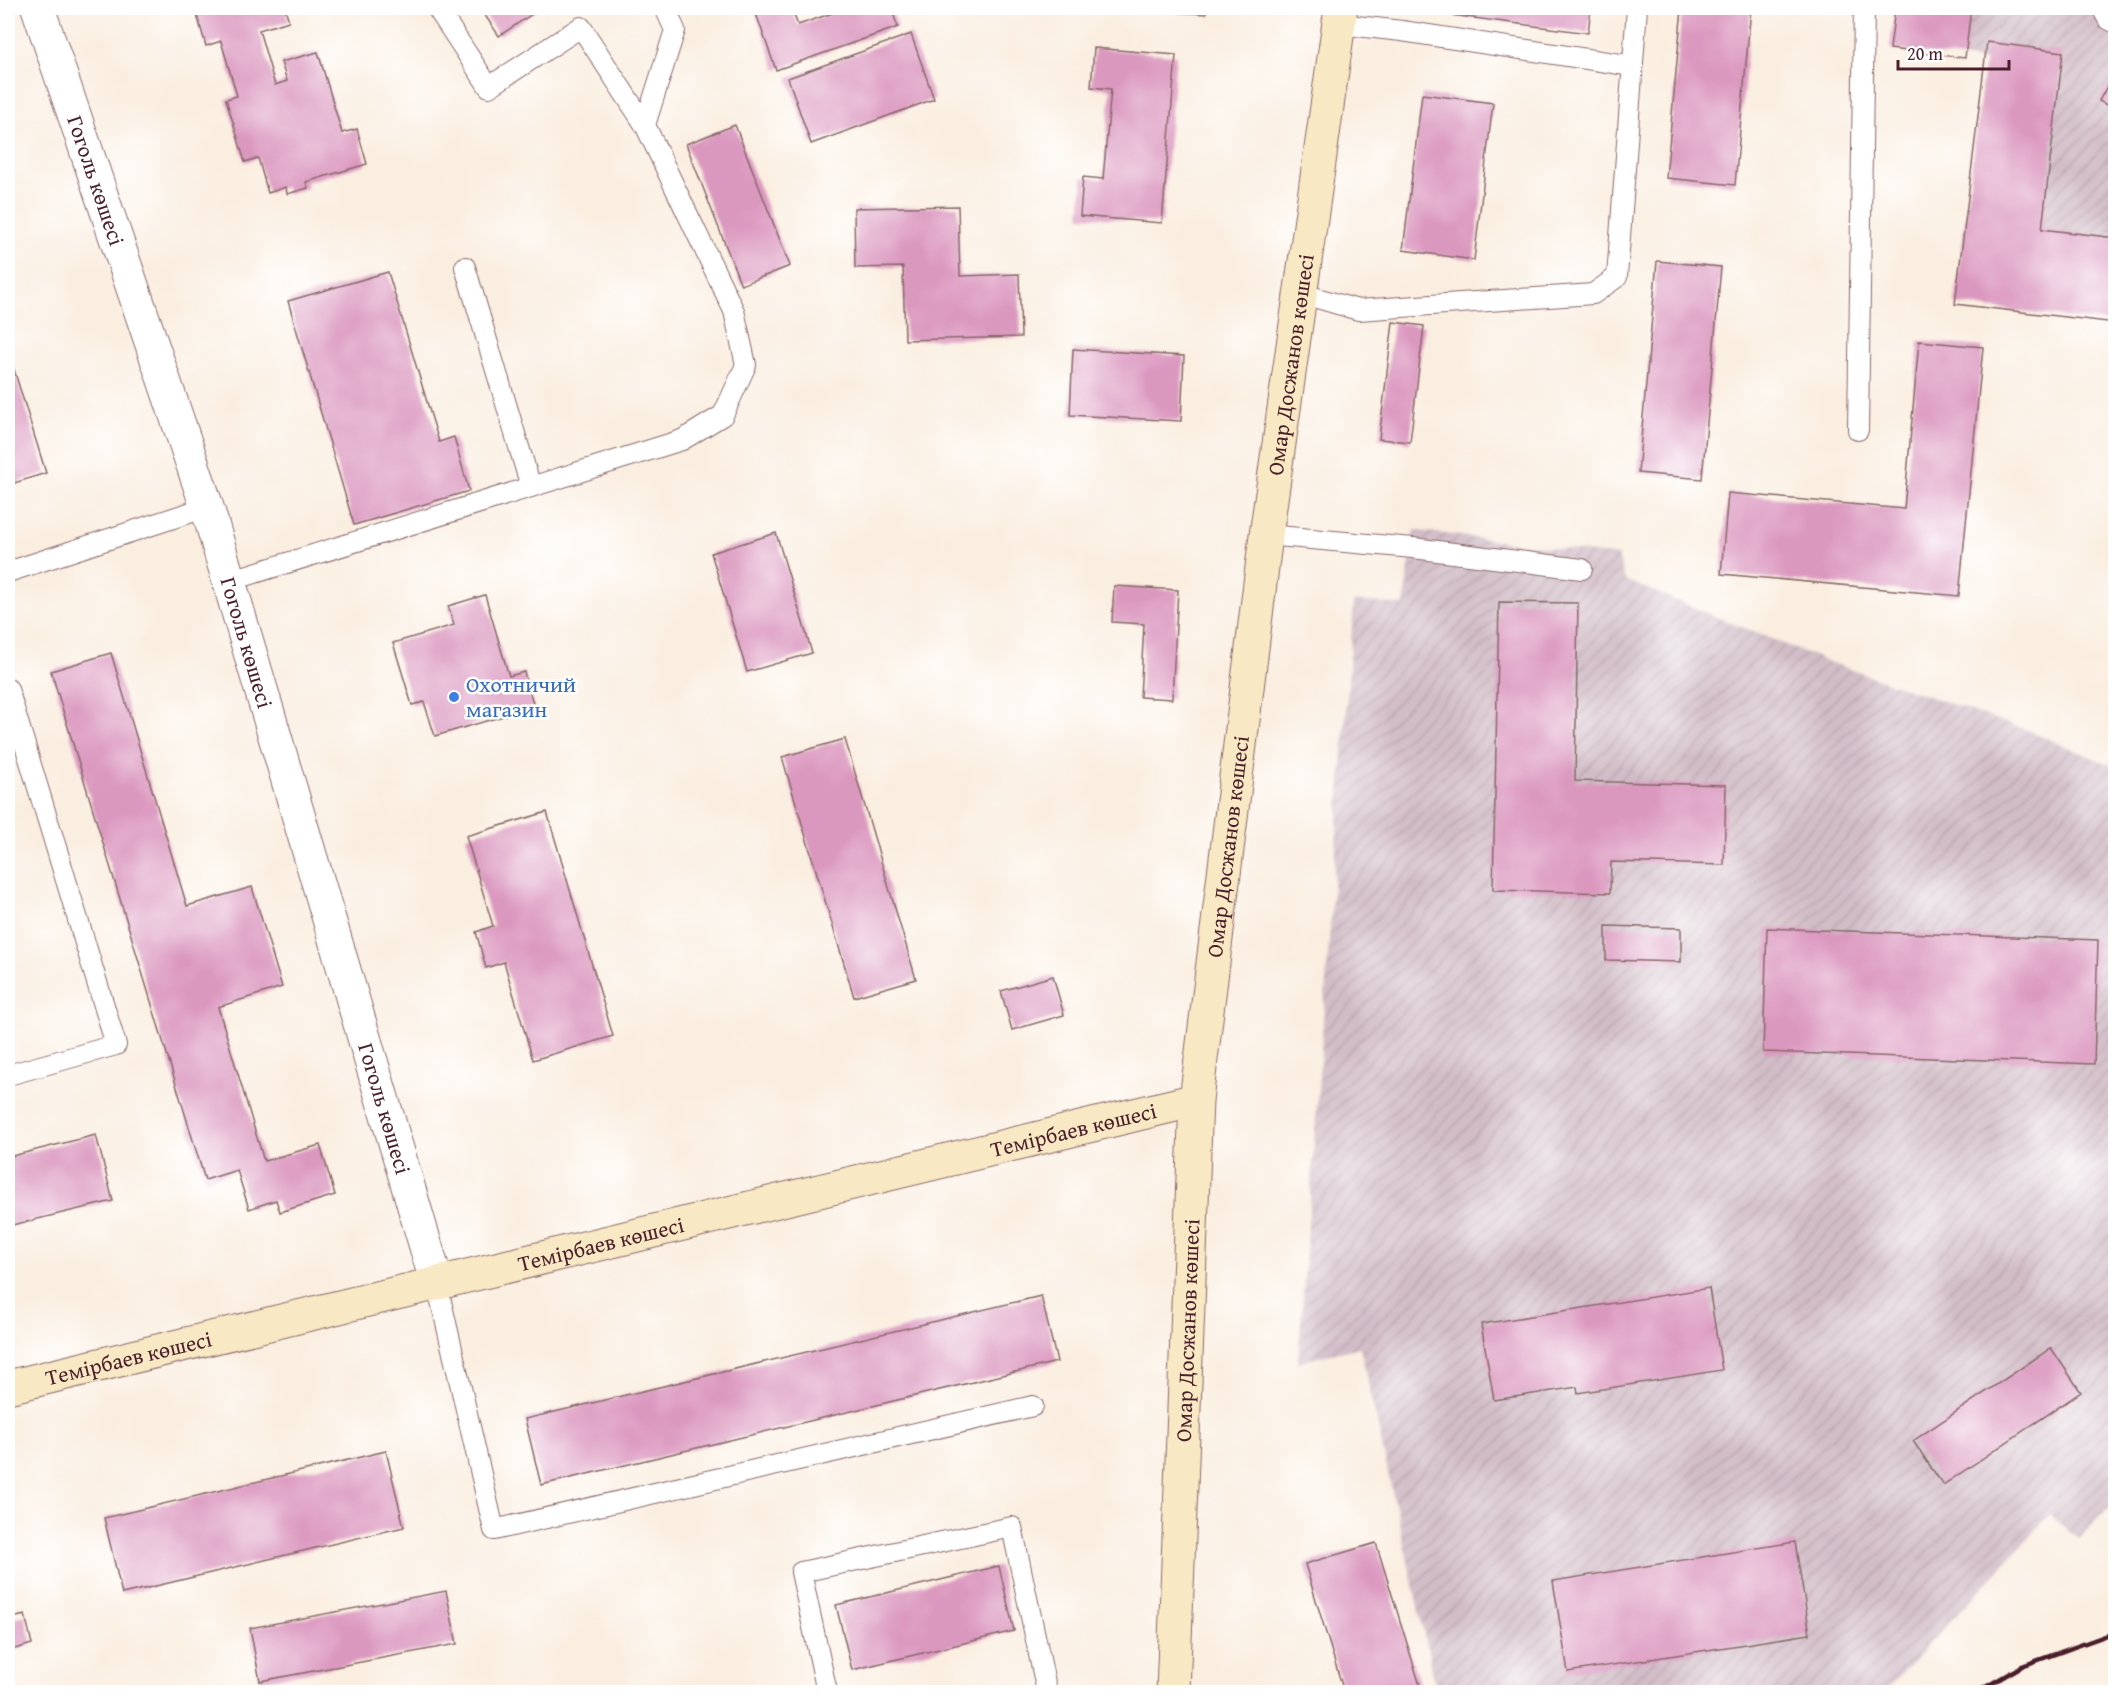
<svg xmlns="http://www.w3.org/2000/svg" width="2123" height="1700" viewBox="0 0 2123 1700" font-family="'Gentium Book Plus',serif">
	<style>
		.industrial { fill: url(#industrial-furrows) }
		.building { fill: #db98bf }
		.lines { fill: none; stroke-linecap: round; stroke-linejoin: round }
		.lane-casing { stroke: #88676a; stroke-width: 22 }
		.street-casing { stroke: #88676a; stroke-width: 35 }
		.secondary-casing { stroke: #88676a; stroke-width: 35 }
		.lane { stroke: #fff; stroke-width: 20 }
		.street { stroke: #fff; stroke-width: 33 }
		.secondary { stroke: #f8e8c3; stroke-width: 33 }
		.rail { stroke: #4a1f2b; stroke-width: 4.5 }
		.shop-dot { fill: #3f7fe0; stroke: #fff; stroke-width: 2 }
		.labels { text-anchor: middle; stroke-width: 5; stroke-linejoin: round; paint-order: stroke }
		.street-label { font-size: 22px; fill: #4a1f2b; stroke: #fff }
		.shop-label { font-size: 22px; fill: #366cbe; stroke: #fff; text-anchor: start }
	</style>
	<defs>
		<pattern id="industrial-furrows" width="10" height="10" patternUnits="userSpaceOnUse" patternTransform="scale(1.5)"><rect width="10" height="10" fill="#d2bdc7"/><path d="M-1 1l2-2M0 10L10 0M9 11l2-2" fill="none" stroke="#b6a2ab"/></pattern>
	</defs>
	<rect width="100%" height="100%" fill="#fff"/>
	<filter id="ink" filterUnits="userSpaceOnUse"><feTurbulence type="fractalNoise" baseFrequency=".0167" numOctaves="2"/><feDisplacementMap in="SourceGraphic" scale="12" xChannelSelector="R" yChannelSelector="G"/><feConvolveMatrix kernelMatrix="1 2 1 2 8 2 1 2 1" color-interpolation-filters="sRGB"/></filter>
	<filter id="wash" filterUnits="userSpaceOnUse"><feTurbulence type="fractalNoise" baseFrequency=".008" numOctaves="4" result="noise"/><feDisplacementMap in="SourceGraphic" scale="24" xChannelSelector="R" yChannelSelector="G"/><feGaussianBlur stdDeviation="1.35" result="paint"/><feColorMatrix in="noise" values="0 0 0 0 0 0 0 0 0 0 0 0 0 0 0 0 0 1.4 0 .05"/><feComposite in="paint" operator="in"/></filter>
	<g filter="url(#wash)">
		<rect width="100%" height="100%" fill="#faeee0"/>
		<g class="industrial">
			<polygon points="1895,8 2115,8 2115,323 1955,304 1985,61 1890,49"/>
			<polygon points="1414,530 1618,556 1625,580 1829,662 2027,730 2115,767 2115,1502 2078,1539 2050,1515 1884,1692 1437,1692 1360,1347 1298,1362 1354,601 1404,605"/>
		</g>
		<g id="blocks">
			<g class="building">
				<polygon points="195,8 285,8 289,21 259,30 275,85 287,81 281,62 318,52 342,133 357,129 367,164 306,182 308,188 287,194 286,187 268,193 258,158 245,162 226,99 237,96 221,41 206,46"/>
				<polygon points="480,8 541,8 499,36"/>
				<polygon points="754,8 791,8 798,25 847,8 891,8 898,27 776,70"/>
				<polygon points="1126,8 1207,8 1206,14 1126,9"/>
				<polygon points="1437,8 1591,8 1588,33 1436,13"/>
				<polygon points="1682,8 1751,8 1735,185 1666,178"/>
				<polygon points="1895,8 1971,8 1965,58 1890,49"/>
				<polygon points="911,34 934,99 811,144 788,78"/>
				<polygon points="1987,42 2063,52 2042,229 2116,238 2116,323 1955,304"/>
				<polygon points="1094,48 1176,55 1162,223 1080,216 1083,177 1103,179 1111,89 1091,87"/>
				<polygon points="2111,79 2116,82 2116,110 2099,101"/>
				<polygon points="1422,94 1493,103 1474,260 1403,250"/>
				<polygon points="735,125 790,266 741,285 686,144"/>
				<polygon points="958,206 960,276 1019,274 1021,337 905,340 903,267 855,268 854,208"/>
				<polygon points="1657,261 1721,267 1702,479 1638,473"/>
				<polygon points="388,272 439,442 454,437 469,491 354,525 288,301"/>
				<polygon points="1393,322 1424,326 1410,442 1379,439"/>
				<polygon points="1919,341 1983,347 1959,596 1721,574 1728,493 1904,509"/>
				<polygon points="1073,349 1184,356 1181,421 1070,415"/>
				<polygon points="8,350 46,473 8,485"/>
				<polygon points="776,533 812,653 747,672 711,553"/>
				<polygon points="1114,586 1178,590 1172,699 1140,697 1144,624 1112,622"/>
				<polygon points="485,595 509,676 524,672 534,707 435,736 424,702 412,705 393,643 454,625 448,606"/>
				<polygon points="1499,602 1578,603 1575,781 1726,785 1724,865 1611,862 1610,893 1493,890"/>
				<polygon points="111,653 187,906 252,887 282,987 218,1007 264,1161 320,1145 335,1195 280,1212 276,1200 249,1209 237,1170 205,1180 51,671"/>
				<polygon points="845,739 916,979 854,997 782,757"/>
				<polygon points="547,812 613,1036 533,1060 504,962 486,968 476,932 493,926 466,836"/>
				<polygon points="1606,926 1681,928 1681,962 1606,960"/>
				<polygon points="1767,928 2098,940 2094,1064 1763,1052"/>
				<polygon points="1053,976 1064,1015 1012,1030 1001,991"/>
				<polygon points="96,1135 113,1201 8,1226 8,1157"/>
				<polygon points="1709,1288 1722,1370 1578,1393 1577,1387 1494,1400 1481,1324"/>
				<polygon points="1041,1296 1057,1362 541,1485 525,1419"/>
				<polygon points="2051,1348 2081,1392 1943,1485 1913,1441"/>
				<polygon points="386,1451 404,1527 122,1594 104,1518"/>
				<polygon points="1795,1542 1810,1634 1568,1672 1553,1581"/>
				<polygon points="1376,1543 1422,1692 1344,1692 1305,1564"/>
				<polygon points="999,1566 1014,1631 852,1670 836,1605"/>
				<polygon points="446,1591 457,1644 260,1681 250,1628"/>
				<polygon points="8,1601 12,1618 25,1615 32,1644 8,1651"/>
			</g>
		</g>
	</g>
	<g filter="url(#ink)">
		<use href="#blocks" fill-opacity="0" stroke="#88676a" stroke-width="1.5"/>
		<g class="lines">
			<defs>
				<g id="lane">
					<polyline points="437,8 489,87 581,27 645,125"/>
					<polyline points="2102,8 2108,19 2116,23"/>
					<polyline points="1338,24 1402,31 1633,66"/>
					<polyline points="465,267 531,487"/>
					<polyline points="1300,293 1358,310 1593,294 1617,277 1637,8"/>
					<polyline points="1858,430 1864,8"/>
					<polyline points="1266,535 1413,548 1582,569"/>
					<polyline points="8,572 207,507"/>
					<polyline points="229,581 682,440 723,415 746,365 734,311 645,125 675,30 665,8"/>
					<polyline points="8,689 116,1045 8,1075"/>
					<polyline points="437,1284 494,1530 1033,1406"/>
					<polyline points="827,1692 801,1572 1012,1527 1047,1692"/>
				</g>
				<g id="street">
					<path id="s1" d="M 38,8 L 207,507 L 437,1284"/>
				</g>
				<g id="secondary">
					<path id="s2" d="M 8,1387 L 1196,1100"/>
					<path id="s3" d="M 1173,1692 L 1196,1100 L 1266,535 L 1341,8"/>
				</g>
			</defs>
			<use href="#lane" class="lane-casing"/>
			<use href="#street" class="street-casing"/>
			<use href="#secondary" class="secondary-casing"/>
			<use href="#lane" class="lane"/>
			<use href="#street" class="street"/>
			<use href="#secondary" class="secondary"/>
			<polyline class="rail" points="1977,1692 2022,1666 2116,1632"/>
		</g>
	</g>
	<circle class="shop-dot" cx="454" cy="697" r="6"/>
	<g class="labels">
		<g class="street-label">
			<text dy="8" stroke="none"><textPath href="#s1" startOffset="182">Гоголь көшесі</textPath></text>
			<text dy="8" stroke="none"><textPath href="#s3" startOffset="1334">Омар Досжанов көшесі</textPath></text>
			<text dy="8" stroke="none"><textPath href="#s1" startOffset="668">Гоголь көшесі</textPath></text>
			<text dy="8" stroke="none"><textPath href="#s3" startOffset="848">Омар Досжанов көшесі</textPath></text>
			<text dy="8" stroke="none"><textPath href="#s1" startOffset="1154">Гоголь көшесі</textPath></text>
			<text dy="8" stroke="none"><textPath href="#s2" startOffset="1096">Темірбаев көшесі</textPath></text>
			<text dy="8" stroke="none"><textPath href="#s2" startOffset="610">Темірбаев көшесі</textPath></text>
			<text dy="8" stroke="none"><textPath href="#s3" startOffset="362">Омар Досжанов көшесі</textPath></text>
			<text dy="8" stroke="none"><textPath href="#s2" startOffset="124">Темірбаев көшесі</textPath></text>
		</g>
		<g class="shop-label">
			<text x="466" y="692">Охотничий<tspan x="466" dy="25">магазин</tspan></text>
		</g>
	</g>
	<rect width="2123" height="1700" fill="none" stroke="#fff" stroke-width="30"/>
	<path d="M1898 60v9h111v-9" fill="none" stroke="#4a1f2b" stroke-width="3"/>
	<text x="1907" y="60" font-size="18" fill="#4a1f2b" stroke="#ffffff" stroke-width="4.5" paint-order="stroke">20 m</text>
</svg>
